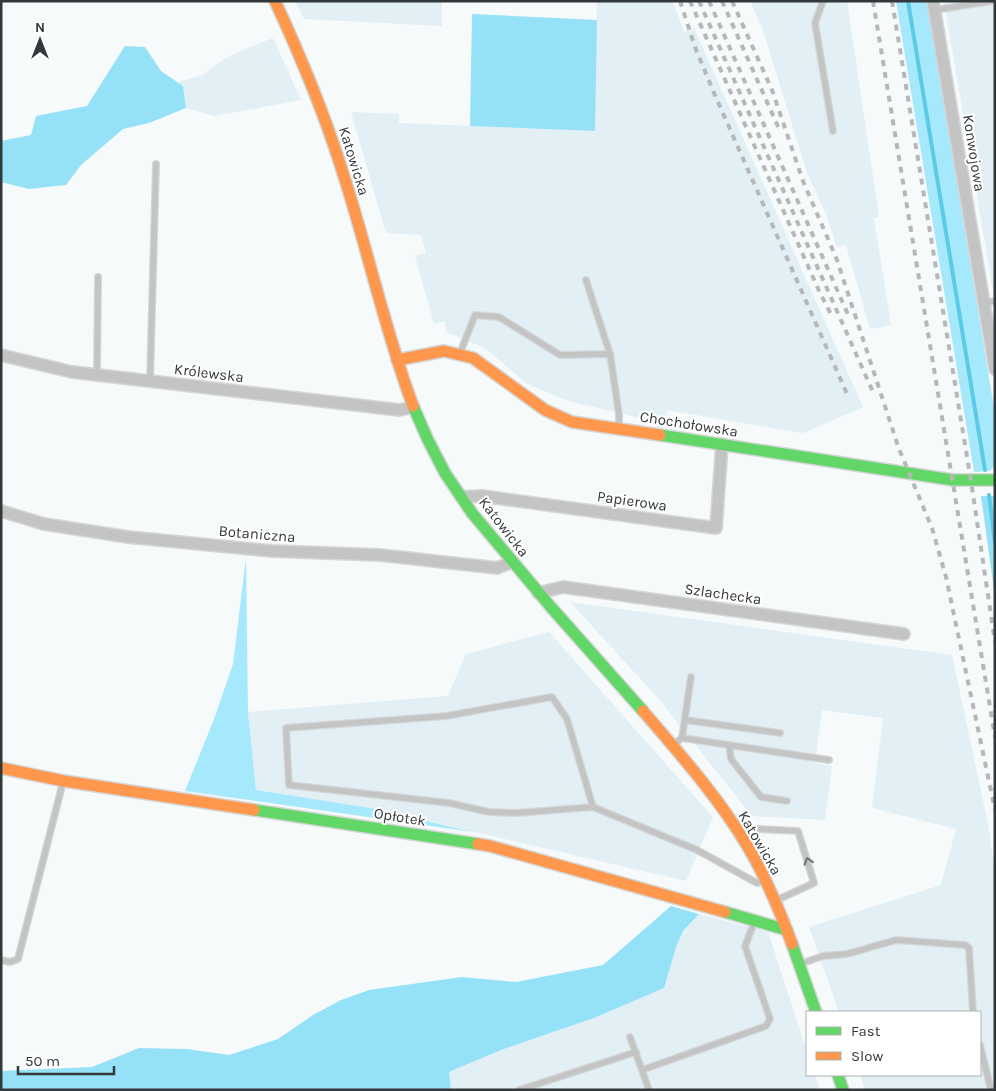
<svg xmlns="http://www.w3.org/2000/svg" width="996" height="1091" viewBox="0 0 996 1091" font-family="Karla,sans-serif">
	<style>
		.built { fill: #e2eff4 }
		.green { fill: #a6e9fd }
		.forest { fill: #95e2f8 }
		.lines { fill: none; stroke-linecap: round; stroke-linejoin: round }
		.stream { stroke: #5bcae5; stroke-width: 4 }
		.lane-casing { stroke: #d4d6d7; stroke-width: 8 }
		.street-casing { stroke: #d4d6d7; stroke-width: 14 }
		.fast-casing { stroke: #d4d6d7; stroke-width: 14 }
		.slow-casing { stroke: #d4d6d7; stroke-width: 14 }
		.lane { stroke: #c5c4c5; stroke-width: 5.5 }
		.street { stroke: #c5c4c5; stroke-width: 11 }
		.fast { stroke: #63d668; stroke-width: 11 }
		.slow { stroke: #ff974d; stroke-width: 11 }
		.rail { stroke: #b6b7b8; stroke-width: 4; stroke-dasharray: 6 6; stroke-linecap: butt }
		.oneway { stroke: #6d7072 }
		.labels { text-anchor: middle; stroke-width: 4; stroke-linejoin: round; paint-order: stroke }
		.street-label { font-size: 15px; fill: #33383a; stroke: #fff }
	</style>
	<rect width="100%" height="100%" fill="#f6fafb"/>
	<g class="built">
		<polygon points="295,1 442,1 442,26 304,19"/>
		<polygon points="597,1 673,1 684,32 694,28 863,407 803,433 667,410 666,424 568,401 526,383 485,348 446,332 445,321 434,324 415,256 426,253 421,235 386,233 351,112 399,114 399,123 594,131"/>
		<polygon points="750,1 847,1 879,217 874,218 891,325 870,329 846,245 837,247 826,214 807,173 763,30"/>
		<polygon points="944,1 995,1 995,303"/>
		<polygon points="273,38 301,100 214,116 186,108 183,86 177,82 203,75 214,66 231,55"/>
		<polygon points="570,602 952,655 989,829 995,874 995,1090 865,1090 860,1075 980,1075 980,1012 839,1012 809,927 941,885 956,829 872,808 883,718 822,710 815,763 832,766 825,820 752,816 658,698"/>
		<polygon points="549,632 713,817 686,881 371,808 256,790 248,712 448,696 466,654"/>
		<polygon points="699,914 768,932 807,1051 807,1075 815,1075 820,1090 451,1090 449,1072 501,1050 594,1018 663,988 676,947 683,931"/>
	</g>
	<g class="green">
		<polygon points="896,1 927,1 995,414 995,466 990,471 974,472"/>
		<polygon points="246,558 248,712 256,790 371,808 473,832 185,791 214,719 233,664"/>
	</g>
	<g class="forest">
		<polygon points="472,14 597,20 595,131 470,126"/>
		<polygon points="125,46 145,47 161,71 183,86 186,108 149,123 123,129 81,165 66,185 29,189 1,182 1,141 31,135 36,116 87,106"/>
		<polygon points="981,496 995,496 995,597"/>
		<polygon points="671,906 699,914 683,931 676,947 664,988 594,1018 501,1050 449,1072 451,1090 1,1090 1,1071 92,1067 139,1048 187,1049 229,1055 278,1039 313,1015 341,1000 369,990 462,977 516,982 603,965"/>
	</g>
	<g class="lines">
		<g class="stream">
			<polyline points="908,1 985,470"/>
			<polyline points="989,495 995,543"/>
		</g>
		<defs>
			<g id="lane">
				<polyline points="823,1 815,23 833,131"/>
				<polyline points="935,10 992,1"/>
				<polyline points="586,280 610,354"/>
				<polyline points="984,303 995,301"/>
				<polyline points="460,353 475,315 499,317 560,355 610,354 619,414 619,427"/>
				<polyline points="97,375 98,277"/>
				<polyline points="150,381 156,164"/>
				<polyline points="685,720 780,733"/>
				<polyline points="682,738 691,677"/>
				<polyline points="674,744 682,738 829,760"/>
				<polyline points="729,745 731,759 761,797 787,801"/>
				<polyline points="593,807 567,719 552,697 446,716 286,728 289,785 449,803 489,812 516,813 593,807 697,850 757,883 765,881"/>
				<polyline points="738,828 798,831 814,883 777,900"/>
				<polyline points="1,960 10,962 18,959 63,782"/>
				<polyline points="800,964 823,956 847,954 896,940 965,945 969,948 973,1012"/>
				<polyline points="630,1037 649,1090"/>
				<polyline points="980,1045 991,1090"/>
				<polyline points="642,1070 766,1026 770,1019 745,946 754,923"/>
				<polyline points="519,1090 636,1052"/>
			</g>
			<g id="street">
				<polyline points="933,1 995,369"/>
				<polyline points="1,355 72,372 399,410 414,407"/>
				<polyline points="461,497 482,496 716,528 722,444"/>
				<polyline points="1,511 44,524 128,537 272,551 380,555 497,568 512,562"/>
				<polyline points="538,593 563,587 904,634"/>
			</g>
			<g id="fast">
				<polyline points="413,406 428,440 445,473 472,513 550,606 643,711"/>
				<polyline points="660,435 953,480 995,480"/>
				<polyline points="254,810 478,844"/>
				<polyline points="725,912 787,930"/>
				<polyline points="792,944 816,1012"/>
				<polyline points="838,1075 843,1090"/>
			</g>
			<g id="slow">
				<path d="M 275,1 C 300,55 323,110 341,167 C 367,246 384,328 413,406"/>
				<polyline points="397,360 444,351 473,358 545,410 572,422 660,435"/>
				<path d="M 643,711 C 680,754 719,798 748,847 C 766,878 780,911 792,944"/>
				<polyline points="1,768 64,781 254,810"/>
				<polyline points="478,844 490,846 725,912"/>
			</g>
		</defs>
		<use href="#lane" class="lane-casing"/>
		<use href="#street" class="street-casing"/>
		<use href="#fast" class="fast-casing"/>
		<use href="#slow" class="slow-casing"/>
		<use href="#lane" class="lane"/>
		<use href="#street" class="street"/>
		<use href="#fast" class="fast"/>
		<use href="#slow" class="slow"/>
		<g class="rail">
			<polyline points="680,1 695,47 714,93 848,396"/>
			<polyline points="690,1 820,293 833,318"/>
			<polyline points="699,1 873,392"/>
			<polyline points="709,1 850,319"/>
			<polyline points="722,1 780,131"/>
			<polyline points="732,1 772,90 803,181 837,260 899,449 932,528 946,577 995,810"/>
			<polyline points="873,1 995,737"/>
			<polyline points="892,1 971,481 995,642"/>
		</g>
	</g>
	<defs><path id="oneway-chevron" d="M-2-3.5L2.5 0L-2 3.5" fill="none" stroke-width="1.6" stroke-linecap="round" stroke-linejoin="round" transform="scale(1.25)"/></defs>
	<use class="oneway" href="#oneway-chevron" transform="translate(808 861) rotate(-107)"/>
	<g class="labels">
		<g class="street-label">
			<text transform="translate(974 153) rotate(81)" y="5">Konwojowa</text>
			<text transform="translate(354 161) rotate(73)" y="5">Katowicka</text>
			<text transform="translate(209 373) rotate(7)" y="5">Królewska</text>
			<text transform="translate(689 424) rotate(9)" y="5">Chochołowska</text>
			<text transform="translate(632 501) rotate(8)" y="5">Papierowa</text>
			<text transform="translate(504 527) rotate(52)" y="5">Katowicka</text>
			<text transform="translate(257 534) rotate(5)" y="5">Botaniczna</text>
			<text transform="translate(723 594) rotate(8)" y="5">Szlachecka</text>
			<text transform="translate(400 817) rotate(9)" y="5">Opłotek</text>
			<text transform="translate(760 843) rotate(60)" y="5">Katowicka</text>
		</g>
	</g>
	<rect width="996" height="1091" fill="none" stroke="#33383a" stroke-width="5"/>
	<rect x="806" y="1011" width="175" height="65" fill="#ffffff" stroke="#adafb0"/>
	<rect x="816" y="1027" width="25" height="8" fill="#63d668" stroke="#adafb0"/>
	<text x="851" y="1036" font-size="15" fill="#33383a">Fast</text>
	<rect x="816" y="1052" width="25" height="8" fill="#ff974d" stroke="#adafb0"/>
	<text x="851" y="1061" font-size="15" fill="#33383a">Slow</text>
	<g transform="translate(40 40)" stroke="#ffffff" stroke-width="4" paint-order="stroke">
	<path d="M0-4L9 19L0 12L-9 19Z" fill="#33383a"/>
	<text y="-8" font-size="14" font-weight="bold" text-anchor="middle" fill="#33383a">N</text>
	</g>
	<path d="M18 1066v8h96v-8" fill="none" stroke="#33383a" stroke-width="2.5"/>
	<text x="25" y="1066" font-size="15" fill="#33383a" stroke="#ffffff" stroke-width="4" paint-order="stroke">50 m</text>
</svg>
